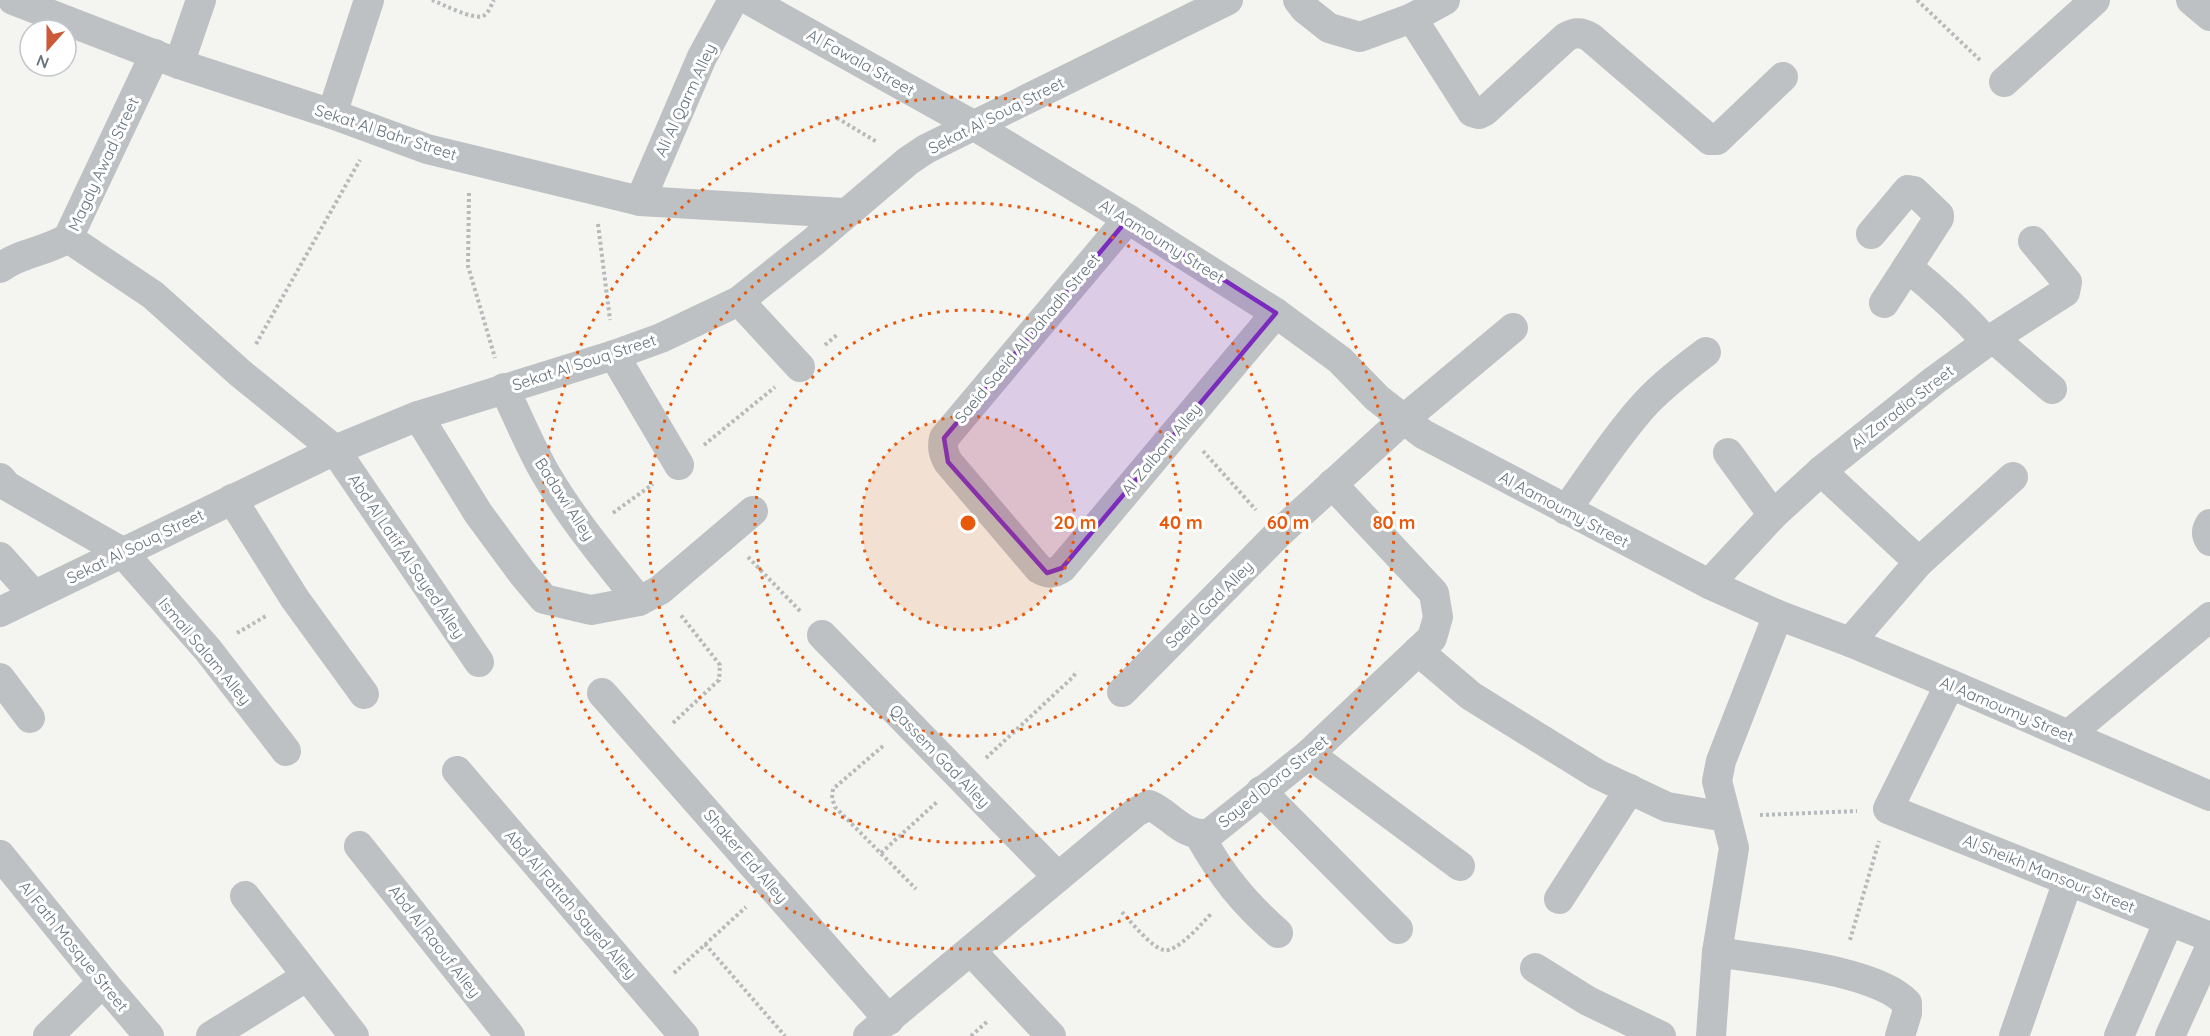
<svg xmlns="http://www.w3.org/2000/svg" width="2210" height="1036" viewBox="0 0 2210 1036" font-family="Quicksand,sans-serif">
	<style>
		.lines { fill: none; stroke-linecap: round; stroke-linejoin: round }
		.path { stroke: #b7babb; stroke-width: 4; stroke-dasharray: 3 3; stroke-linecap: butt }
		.street { stroke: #bdc1c3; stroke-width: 30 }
		.marked { fill: #7b2cbf; fill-opacity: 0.2; stroke: #7b2cbf; stroke-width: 4.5; stroke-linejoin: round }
		.ring { fill: none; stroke: #e8590c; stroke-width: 3; stroke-dasharray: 3 6 }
		.labels { text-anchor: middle; stroke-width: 6; stroke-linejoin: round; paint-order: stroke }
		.street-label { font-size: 16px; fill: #66737d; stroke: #fff }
		.centre { fill: #e8590c; stroke: #fff; stroke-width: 3 }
		.ring-label { font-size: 18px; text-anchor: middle; font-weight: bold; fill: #e8590c; stroke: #fff; stroke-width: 6; stroke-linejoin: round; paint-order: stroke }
	</style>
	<rect width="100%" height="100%" fill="#f4f4f0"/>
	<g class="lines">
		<g class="path">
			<path d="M 432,0 C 442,4 473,20 483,16 C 489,13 491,5 494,0"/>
			<polyline points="1917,0 1981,61"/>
			<polyline points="837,118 877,142"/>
			<polyline points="469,193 468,266 495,358"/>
			<polyline points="598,224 610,320"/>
			<polyline points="256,344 360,160"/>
			<polyline points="825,345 838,334"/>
			<polyline points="704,445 775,387"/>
			<polyline points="1203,451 1256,510"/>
			<polyline points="613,513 653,484"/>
			<polyline points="748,557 801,612"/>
			<polyline points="237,633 266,616"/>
			<polyline points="673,723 719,680 720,665 680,614"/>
			<polyline points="883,746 833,789 832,798 835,807 916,889"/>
			<polyline points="986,758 1073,677 1077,671"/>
			<polyline points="1760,815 1857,811"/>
			<polyline points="881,853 938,801"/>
			<path d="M 1122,912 C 1131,922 1152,948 1164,950 C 1177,953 1203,922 1212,913"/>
			<polyline points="1850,940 1879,841"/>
			<polyline points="705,944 785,1036"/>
			<polyline points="674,973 746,907"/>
			<polyline points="971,1036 989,1020"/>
		</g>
		<g class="street">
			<polyline points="13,0 179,64 332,114 427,149 640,201 844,213"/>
			<polyline points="749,0 973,125 1128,219 1276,313 1340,360 1377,398 1423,434 1709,584 1778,615 1850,642 1950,684 2210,796"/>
			<polyline points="1298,0 1305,9 1329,28 1360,37 1412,18 1445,0"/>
			<polyline points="2191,0 2210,16"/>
			<path d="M 1412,18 L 1472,112 L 1479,114 L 1485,111 L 1566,37 C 1575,32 1581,32 1590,37 L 1710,140 L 1717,140 L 1783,77"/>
			<polyline points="179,64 201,0"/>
			<polyline points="2004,82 2095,0"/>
			<polyline points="332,114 369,0"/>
			<polyline points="640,201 702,57 733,0"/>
			<path d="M 1128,219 L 944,438 C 942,447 943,453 948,462 L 1039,569 C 1048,574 1053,574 1062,568 L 1276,313"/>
			<polyline points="1871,234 1908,190 1914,191 1939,215 1939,218 1884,303"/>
			<polyline points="68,238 153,295 240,373 335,450 479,662"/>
			<path d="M 1907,267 C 1936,290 1962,314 1987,342"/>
			<path d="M 0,268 C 21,252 46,252 68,238 L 155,54"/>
			<polyline points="739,301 800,367"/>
			<polyline points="1993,338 2052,389"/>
			<polyline points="614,355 679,465"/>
			<path d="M 504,388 C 517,415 529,444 544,471 C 571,518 606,559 639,601"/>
			<polyline points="418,416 478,513 523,574 544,599 591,610 639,601 660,590 753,511"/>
			<polyline points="1728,453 1773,515"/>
			<polyline points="1821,471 1919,562"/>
			<polyline points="0,478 7,486 122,552 208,650 286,751"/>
			<polyline points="232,499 295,599 364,694"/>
			<path d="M 1566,510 C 1592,474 1616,436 1646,403 C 1664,384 1685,368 1706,352"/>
			<path d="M 2210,524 C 2206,530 2206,535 2210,541"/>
			<polyline points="0,557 34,595"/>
			<polyline points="1709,584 1773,515 1821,471 1935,380 1987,342 2065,292 2067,282 2033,241"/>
			<polyline points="0,612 335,450 418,416 614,355 661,338 739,301 813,242 908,161 926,149 1228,0"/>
			<polyline points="822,635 1058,877"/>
			<polyline points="1850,642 1919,562 2013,477"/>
			<polyline points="1418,651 1471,696 1597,774 1667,807 1726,817"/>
			<polyline points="0,678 30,718"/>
			<polyline points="1950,684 1888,809 2210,937"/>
			<polyline points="1122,692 1278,534 1403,420 1513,328"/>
			<polyline points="602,693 889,1020"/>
			<polyline points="2068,735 2210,617"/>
			<polyline points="1309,754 1460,866"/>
			<polyline points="457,771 684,1036"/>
			<polyline points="1261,791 1398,929"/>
			<path d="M 1199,835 C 1222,876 1243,902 1278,933"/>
			<polyline points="359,846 510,1036"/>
			<polyline points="0,855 103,982 149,1036"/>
			<polyline points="245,896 354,1036"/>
			<polyline points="1559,899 1630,789"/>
			<polyline points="971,951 1051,1036"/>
			<path d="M 1717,952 C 1764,960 1875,969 1907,1003 L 1907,1013 L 1900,1036"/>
			<polyline points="1535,968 1588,1001 1661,1036"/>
			<polyline points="48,1036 103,982"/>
			<polyline points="211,1036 306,977"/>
			<path d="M 868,1036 L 1136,812 L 1149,805 C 1171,814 1182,837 1209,834 L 1309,754 L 1432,638 L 1438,617 L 1434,593 L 1332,484"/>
			<polyline points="1711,1036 1717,952 1734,848 1717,781 1721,761 1778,615"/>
			<polyline points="2014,1036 2068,881"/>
			<polyline points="2119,1036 2169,921"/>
			<polyline points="2170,1036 2210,948"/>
		</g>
	</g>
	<path class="marked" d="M 1128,219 L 1276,313 L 1062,568 L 1047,573 L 948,462 L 944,438 Z"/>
	<circle cx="968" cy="523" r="107" fill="#e8590c" fill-opacity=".12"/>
	<g class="ring">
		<circle cx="968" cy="523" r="107"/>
		<circle cx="968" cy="523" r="213"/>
		<circle cx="968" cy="523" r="320"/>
		<circle cx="968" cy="523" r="426"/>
	</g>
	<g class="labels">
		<g class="street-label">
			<text transform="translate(861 62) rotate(29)" y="6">Al Fawala Street</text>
			<text transform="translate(685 100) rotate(-65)" y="6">Ali Al Qarm Alley</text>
			<text transform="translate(996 115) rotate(-27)" y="6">Sekat Al Souq Street</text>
			<text transform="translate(386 132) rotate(18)" y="6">Sekat Al Bahr Street</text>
			<text transform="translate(103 164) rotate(-65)" y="6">Magdy Awad Street</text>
			<text transform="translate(1162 241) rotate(32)" y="6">Al Aamoumy Street</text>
			<text transform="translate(1027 338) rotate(-50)" y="6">Saeid Saeid Al Dahadh Street</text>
			<text transform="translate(584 362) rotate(-18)" y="6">Sekat Al Souq Street</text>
			<text transform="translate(1902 407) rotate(-38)" y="6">Al Zaradia Street</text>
			<text transform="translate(1161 449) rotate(-50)" y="6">Al Zalbani Alley</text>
			<text transform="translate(565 499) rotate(57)" y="6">Badawi Alley</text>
			<text transform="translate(1564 509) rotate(28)" y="6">Al Aamoumy Street</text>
			<text transform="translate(135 546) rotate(-26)" y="6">Sekat Al Souq Street</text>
			<text transform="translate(407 556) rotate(56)" y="6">Abd Al Latif Al Sayed Alley</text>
			<text transform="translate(1209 604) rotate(-45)" y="6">Saeid Gad Alley</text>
			<text transform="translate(205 651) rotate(50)" y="6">Ismail Salam Alley</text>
			<text transform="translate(2007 709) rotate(23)" y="6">Al Aamoumy Street</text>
			<text transform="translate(940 756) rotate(46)" y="6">Qassem Gad Alley</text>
			<text transform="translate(1273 781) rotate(-39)" y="6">Sayed Dora Street</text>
			<text transform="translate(746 856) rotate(49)" y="6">Shaker Eid Alley</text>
			<text transform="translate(2049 873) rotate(22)" y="6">Al Sheikh Mansour Street</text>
			<text transform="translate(571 904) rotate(49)" y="6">Abd Al Fattah Sayed Alley</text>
			<text transform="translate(435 941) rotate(52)" y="6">Abd Al Raouf Alley</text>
			<text transform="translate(74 946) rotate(51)" y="6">Al Fath Mosque Street</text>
		</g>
	</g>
	<circle cx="968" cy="523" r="9" class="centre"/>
	<g class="ring-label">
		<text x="1075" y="529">20 m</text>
		<text x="1181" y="529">40 m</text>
		<text x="1288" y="529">60 m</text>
		<text x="1394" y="529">80 m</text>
	</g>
	<g transform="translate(48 48) rotate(201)"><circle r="28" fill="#ffffff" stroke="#c2c7cb" stroke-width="1.5"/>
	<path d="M0-4.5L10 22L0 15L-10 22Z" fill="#cb5a39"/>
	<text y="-9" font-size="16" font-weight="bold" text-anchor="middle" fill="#66737d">N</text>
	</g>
</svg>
